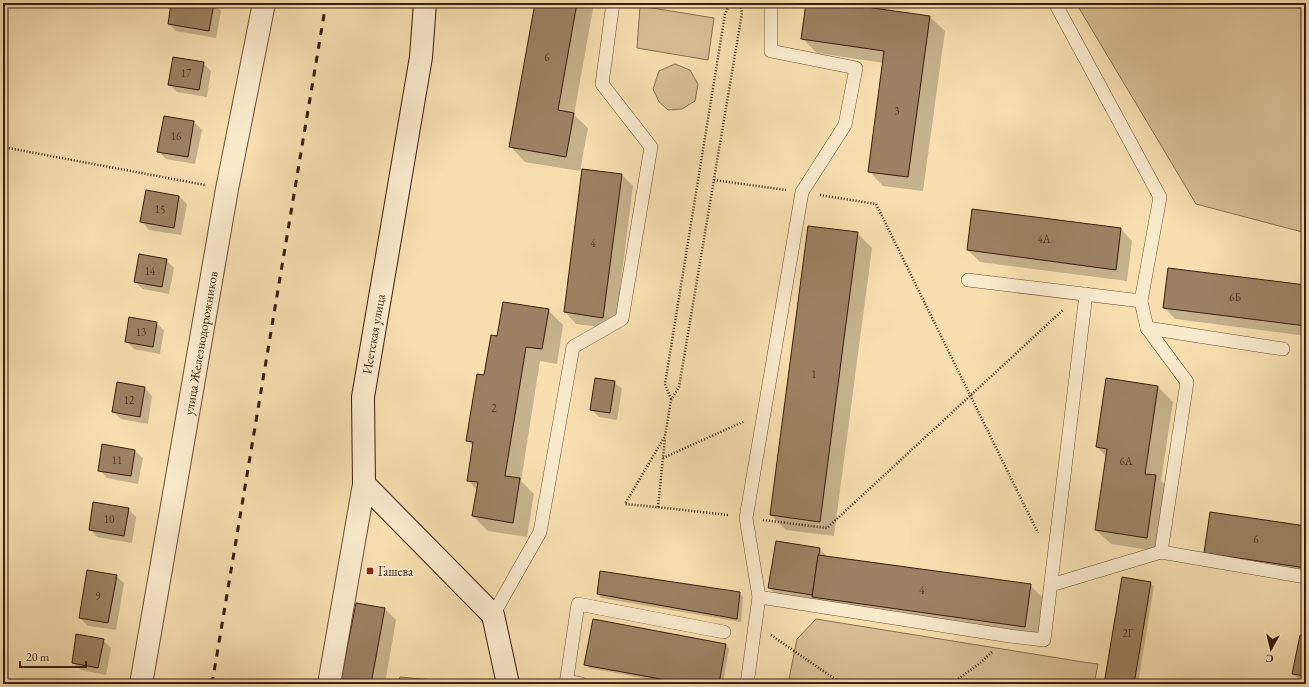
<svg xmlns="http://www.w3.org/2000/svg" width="1309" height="687" viewBox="0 0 1309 687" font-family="'EB Garamond',serif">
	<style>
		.green { fill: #d7be94; stroke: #886e50 }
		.shadow { fill: #0003 }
		.building { fill: #9c8262; stroke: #391d0d }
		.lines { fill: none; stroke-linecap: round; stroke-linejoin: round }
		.lane-casing { stroke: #684e36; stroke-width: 14 }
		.street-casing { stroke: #684e36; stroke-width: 24 }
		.secondary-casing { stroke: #391d0d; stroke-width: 24 }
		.path { stroke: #391d0d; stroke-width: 2.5; stroke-dasharray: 1 2; stroke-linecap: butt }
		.lane { stroke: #faeacc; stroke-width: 13 }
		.street { stroke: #faeacc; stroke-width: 22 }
		.secondary { stroke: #faeacc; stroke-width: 22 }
		.rail { stroke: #391d0d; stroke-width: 3; stroke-dasharray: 7 7; stroke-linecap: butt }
		.poi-dot { fill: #8f2418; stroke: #faeacc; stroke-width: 1.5 }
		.labels { text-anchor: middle; stroke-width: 3.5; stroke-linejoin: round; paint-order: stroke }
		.number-label { font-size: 11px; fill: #523622 }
		.street-label { font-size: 13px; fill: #391d0d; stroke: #faeacc }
		.poi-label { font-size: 13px; fill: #391d0d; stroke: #faeacc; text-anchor: start }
	</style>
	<rect width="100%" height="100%" fill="#f7dfb0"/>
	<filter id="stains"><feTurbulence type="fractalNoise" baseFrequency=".005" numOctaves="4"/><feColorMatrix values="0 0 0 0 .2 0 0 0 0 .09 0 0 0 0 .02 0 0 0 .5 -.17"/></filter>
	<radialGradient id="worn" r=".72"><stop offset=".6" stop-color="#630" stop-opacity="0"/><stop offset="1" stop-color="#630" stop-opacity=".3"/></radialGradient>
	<g class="green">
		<polygon points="1076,3 1306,3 1306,233 1196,204"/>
		<polygon points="640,6 714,18 708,60 637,48"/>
		<polygon points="675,64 690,70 698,84 695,101 682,109 668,110 659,102 653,89 659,71"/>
		<polygon points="816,619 1083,662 1098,664 1094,684 788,684 797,639"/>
		<polygon points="400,677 469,683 469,684 398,684"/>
	</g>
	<g class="shadow">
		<polygon points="172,3 213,3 221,11 216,38 176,31 169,24"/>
		<polygon points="536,3 594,3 574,115 588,128 580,171 525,162 511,147"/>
		<polygon points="807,3 831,3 930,17 945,31 923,191 883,186 869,171 884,63 817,53 802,38"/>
		<polygon points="203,63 211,71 207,97 177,92 169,84"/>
		<polygon points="194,122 202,130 195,164 166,159 158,151"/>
		<polygon points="583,170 622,175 633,186 615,329 576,324 565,312"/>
		<polygon points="179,196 187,204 181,235 149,230 142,222"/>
		<polygon points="973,210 1121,229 1132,241 1127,281 980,262 968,250"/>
		<polygon points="857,233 872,248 834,536 786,530 771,515"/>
		<polygon points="166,260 174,268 169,294 143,289 135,282"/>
		<polygon points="1306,286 1306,336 1175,319 1164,307"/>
		<polygon points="548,310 563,325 557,364 540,361 521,481 534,494 527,537 488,531 473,516 477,490 468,480 473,446 467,440 485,376 498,337"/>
		<polygon points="156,323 164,330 160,354 134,349 126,341"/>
		<polygon points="1107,379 1158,387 1173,402 1161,481 1171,491 1162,552 1111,544 1096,530 1107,457 1097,447"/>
		<polygon points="614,382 622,389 617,420 599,417 591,409"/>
		<polygon points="145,388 152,396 148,424 121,419 113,412"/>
		<polygon points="103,445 135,451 143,458 138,484 107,478 99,470"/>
		<polygon points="128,509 136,517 132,543 97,537 90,529"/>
		<polygon points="1306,527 1306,580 1205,553"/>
		<polygon points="819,549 828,557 1030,585 1045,600 1039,641 777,595 769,588"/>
		<polygon points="116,576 124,583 116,630 88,626 80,618"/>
		<polygon points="1150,583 1154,586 1138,684 1105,684"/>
		<polygon points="739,593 743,597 741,622 601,598 598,594"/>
		<polygon points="356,604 385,609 396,620 385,684 341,684"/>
		<polygon points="1306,638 1306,684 1304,684 1293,674"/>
		<polygon points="103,640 111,648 106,675 81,670 73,663"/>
		<polygon points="726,645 729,649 723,684 675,684 589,668 586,664"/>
	</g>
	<g class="building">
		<polygon points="171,3 214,3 209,31 168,24"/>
		<polygon points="535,3 577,3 558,110 574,113 566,157 509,147"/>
		<polygon points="806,3 838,3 930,16 908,177 868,172 884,51 801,39"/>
		<polygon points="173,57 204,62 199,90 168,85"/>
		<polygon points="164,116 194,121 188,157 157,152"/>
		<polygon points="582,169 622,174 603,318 564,312"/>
		<polygon points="146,190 179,196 174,228 140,222"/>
		<polygon points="972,209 1121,228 1116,270 967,250"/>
		<polygon points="808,226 858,232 820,522 770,515"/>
		<polygon points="139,254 167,259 162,287 134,282"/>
		<polygon points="1168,268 1306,285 1306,326 1163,308"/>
		<polygon points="503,302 549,309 542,349 526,347 505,476 520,478 513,523 472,516 478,482 467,481 473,442 466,441 477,374 484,375 491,335 497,336"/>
		<polygon points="129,317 157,322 153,347 125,342"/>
		<polygon points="595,378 615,381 610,413 590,410"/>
		<polygon points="1106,378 1158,386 1145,474 1156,475 1147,538 1095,530 1107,449 1096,447"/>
		<polygon points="117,382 145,387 140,417 112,412"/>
		<polygon points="102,444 135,450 131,476 98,471"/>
		<polygon points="93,502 129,508 124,536 89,530"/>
		<polygon points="1210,512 1306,526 1306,568 1204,553"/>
		<polygon points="776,541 820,548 812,595 768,588"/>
		<polygon points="818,555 1031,584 1025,627 812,597"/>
		<polygon points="87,570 117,575 108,623 79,618"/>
		<polygon points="600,571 740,592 737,619 597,594"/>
		<polygon points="1122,577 1151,582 1134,684 1104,684"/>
		<polygon points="356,603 385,608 371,684 340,684"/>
		<polygon points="593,619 726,644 719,684 688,684 584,665"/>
		<polygon points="76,634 104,639 98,668 72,663"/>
		<polygon points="1300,635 1306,637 1306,676 1292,674"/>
	</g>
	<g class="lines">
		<defs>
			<g id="lane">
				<polyline points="1055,3 1160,197 1141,301 1147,328 1187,382 1161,552 1306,577"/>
				<polyline points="968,280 1141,301"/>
				<polyline points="1147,328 1283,349"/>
				<polyline points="1051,585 1161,552"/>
				<polyline points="759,597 1010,636 1044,640 1086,294"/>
				<polyline points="493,615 540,532 573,347 622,319 651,147 602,84 613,3"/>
				<polyline points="567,681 582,684"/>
				<polyline points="566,684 578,604 724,632"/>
				<polyline points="747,684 759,597 746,518 802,192 845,125 856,68 771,51 771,3"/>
			</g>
			<g id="street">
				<path id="s1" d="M 141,684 L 227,189 L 264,3"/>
				<polyline points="329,684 364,484"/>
			</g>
			<polyline id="secondary" points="425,3 421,57 363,397 364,484 493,615 508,684"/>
		</defs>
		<use href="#lane" class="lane-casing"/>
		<use href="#street" class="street-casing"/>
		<use href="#secondary" class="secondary-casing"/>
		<g class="path">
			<polyline points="3,147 205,185"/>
			<polyline points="714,180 786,190"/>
			<polyline points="820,195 876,204 1038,533"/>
			<polyline points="671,399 665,384 725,14 730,3"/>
			<polyline points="663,458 745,421"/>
			<polyline points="658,507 665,438"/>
			<polyline points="728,515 666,508 625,504 665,436 671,400 679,387 742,13 740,3"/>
			<polyline points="763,520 827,528 1063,310"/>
			<polyline points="771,635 842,684"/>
			<polyline points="951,684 979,664 993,651"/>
		</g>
		<use href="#lane" class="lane"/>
		<use href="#street" class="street"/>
		<use href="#secondary" class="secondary"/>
		<polyline class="rail" points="212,684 326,3"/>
	</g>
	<rect class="poi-dot" x="366" y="567" width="8" height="8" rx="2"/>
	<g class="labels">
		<g class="number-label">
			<text x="547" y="61">6</text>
			<text x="186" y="77">17</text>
			<text x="897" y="115">3</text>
			<text x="176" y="140">16</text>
			<text x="160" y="213">15</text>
			<text x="1044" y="243">4А</text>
			<text x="593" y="247">4</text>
			<text x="150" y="275">14</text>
			<text x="1235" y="301">6Б</text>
			<text x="141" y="336">13</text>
			<text x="814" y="378">1</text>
			<text x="129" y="404">12</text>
			<text x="494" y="412">2</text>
			<text x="117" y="464">11</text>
			<text x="1126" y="465">6А</text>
			<text x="109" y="523">10</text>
			<text x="1256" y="543">6</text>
			<text x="922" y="594">4</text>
			<text x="98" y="600">9</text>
			<text x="1128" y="637">2Г</text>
		</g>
		<g class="street-label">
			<text transform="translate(373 334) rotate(-80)" y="5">Исетская улица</text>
			<text dy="5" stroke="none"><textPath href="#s1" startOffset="346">улица Железнодорожников</textPath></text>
		</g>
		<g class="poi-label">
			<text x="378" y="576">Гашева</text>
		</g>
	</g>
	<rect width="1309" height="687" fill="none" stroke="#f7dfb0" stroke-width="16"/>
	<rect x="4" y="4" width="1301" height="679" fill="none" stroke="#391d0d" stroke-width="2"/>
	<rect x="8" y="8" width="1293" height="671" fill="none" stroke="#391d0d"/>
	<g transform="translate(1271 649) rotate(188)" stroke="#faeacc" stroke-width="3" paint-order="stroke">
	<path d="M0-3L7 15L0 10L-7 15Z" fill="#391d0d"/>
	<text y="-6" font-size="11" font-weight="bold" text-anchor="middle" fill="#391d0d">С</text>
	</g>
	<path d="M20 661v6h66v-6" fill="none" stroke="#391d0d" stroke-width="2"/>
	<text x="26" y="661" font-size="12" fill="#391d0d" stroke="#faeacc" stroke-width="3" paint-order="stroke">20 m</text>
	<rect width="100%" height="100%" filter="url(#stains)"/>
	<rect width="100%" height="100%" fill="url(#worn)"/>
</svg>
